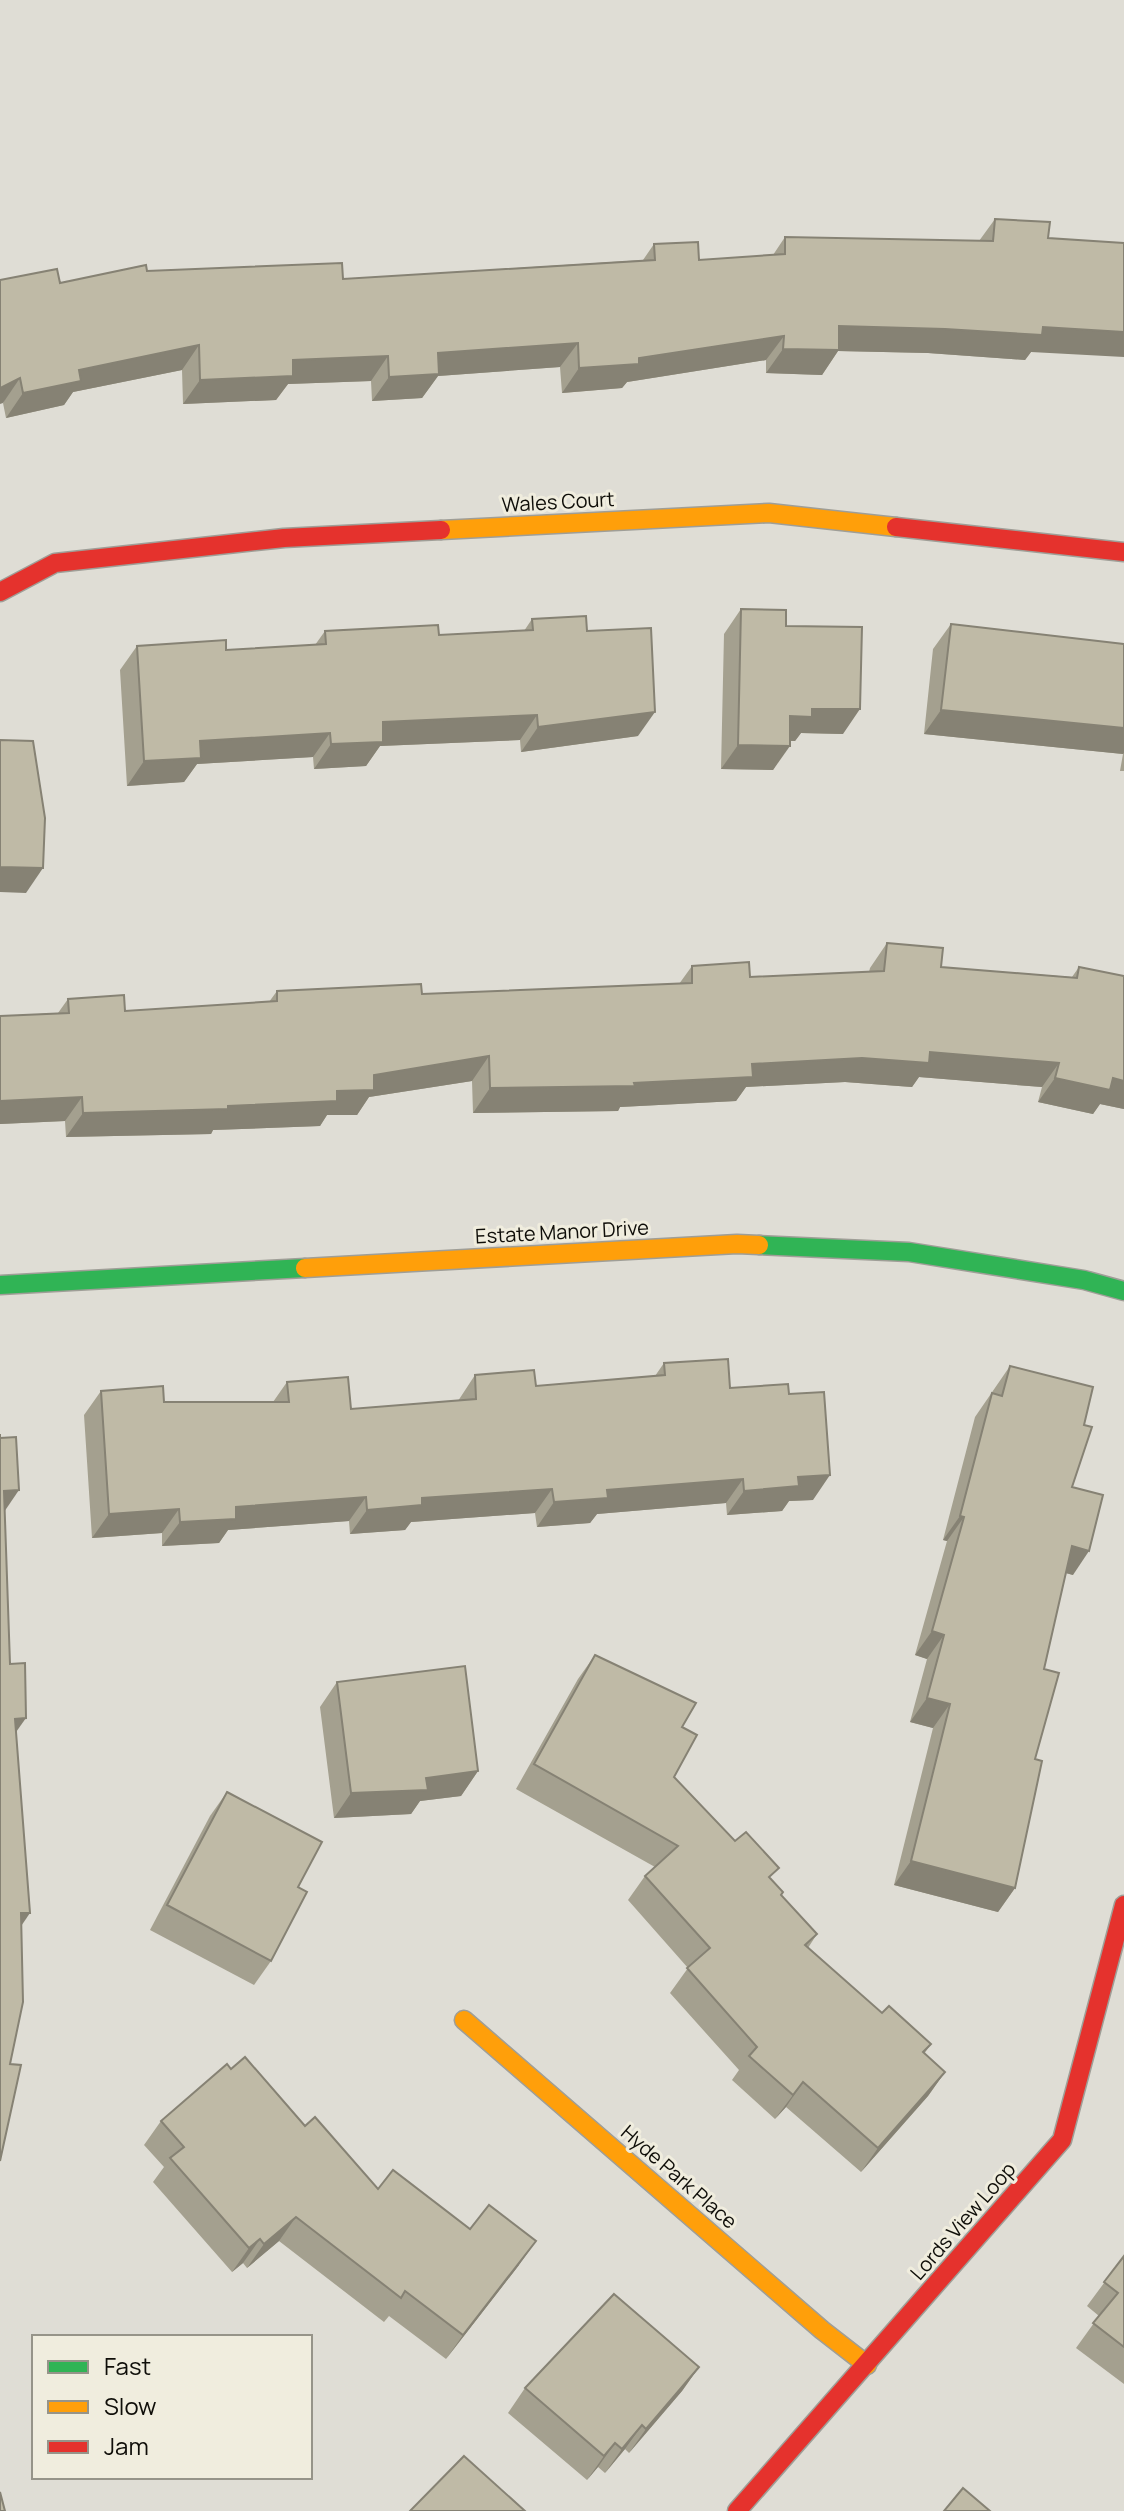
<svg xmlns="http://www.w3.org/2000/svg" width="1124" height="2511" viewBox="0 0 1124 2511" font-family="Manrope,sans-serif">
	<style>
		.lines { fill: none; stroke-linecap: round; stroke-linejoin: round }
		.fast-casing { stroke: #9f9e97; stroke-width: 21 }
		.slow-casing { stroke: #9f9e97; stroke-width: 21 }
		.jam-casing { stroke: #9f9e97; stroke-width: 21 }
		.fast { stroke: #30b455; stroke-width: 18 }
		.slow { stroke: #ff9f0a; stroke-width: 18 }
		.jam { stroke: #e5322d; stroke-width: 18 }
		.wall { fill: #a4a08f }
		.shaded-wall { fill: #868274 }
		.building { fill: #bfbaa6; stroke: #868274; stroke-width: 2 }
		.labels { text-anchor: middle; stroke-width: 6; stroke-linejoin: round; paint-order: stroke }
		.street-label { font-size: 20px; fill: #0f0e09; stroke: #f0edde }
	</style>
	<rect width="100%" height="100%" fill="#dfddd5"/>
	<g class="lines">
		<defs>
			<g id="fast">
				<polyline points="759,1245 909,1252 1084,1280 1124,1291"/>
				<polyline points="0,1285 305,1268"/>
			</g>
			<g id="slow">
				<polyline points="441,530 769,513 896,527"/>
				<polyline points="305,1268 737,1244 759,1245"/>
				<polyline points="464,2020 822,2330 867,2365"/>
			</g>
			<g id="jam">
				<polyline points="896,527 1124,552"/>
				<polyline points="0,592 55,563 284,538 441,530"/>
				<polyline points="737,2511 1062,2140 1124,1905"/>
			</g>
		</defs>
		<use href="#fast" class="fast-casing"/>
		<use href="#slow" class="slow-casing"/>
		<use href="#jam" class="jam-casing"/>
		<use href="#fast" class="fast"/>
		<use href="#slow" class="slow"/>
		<use href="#jam" class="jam"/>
	</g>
	<g class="wall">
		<polygon points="995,219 1031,352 1025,360 928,353 838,351 822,375 766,373 766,360 627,382 622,388 562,393 560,367 438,376 422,398 372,401 371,381 288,384 276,400 183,404 182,370 73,392 64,405 6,418 3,403 60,283 147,271 343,279 643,260 654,244 699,260 773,255 785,237 979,241"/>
		<polygon points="741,609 786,626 843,734 801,733 795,741 790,741 773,770 721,769 724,634"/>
		<polygon points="532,619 587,631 638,736 521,752 520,740 380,746 366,766 314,769 313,757 197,764 184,782 127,786 120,670 137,646 226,650 315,645 325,631 439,635 524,631"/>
		<polygon points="951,624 1124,644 1124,771 1120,771 1123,754 924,734 933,649"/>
		<polygon points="887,943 941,967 1072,977 1079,967 1124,976 1124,1109 1100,1104 1093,1114 1038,1102 1042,1087 919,1077 912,1087 845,1082 746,1087 736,1101 620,1107 618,1111 473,1113 472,1081 369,1097 357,1115 327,1115 320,1126 213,1130 211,1134 66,1137 65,1121 0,1124 0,1016 58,1013 68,999 125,1011 269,1002 277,991 422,994 679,984 692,966 750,977 869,972 870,968"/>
		<polygon points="664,1363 730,1388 789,1394 813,1500 789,1501 782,1511 727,1515 726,1503 597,1514 590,1523 537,1527 535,1513 411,1522 405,1530 350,1534 349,1521 228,1530 219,1543 162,1546 162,1533 92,1538 84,1415 101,1391 164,1402 273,1402 287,1382 351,1409 458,1401 475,1375 536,1386 655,1376"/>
		<polygon points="1010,1366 1084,1425 1072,1487 1073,1575 1066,1573 1044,1669 1035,1759 1015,1888 998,1912 894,1885 933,1728 910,1722 927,1659 915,1655 947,1541 943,1540 975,1417"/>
		<polygon points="595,1655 682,1727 674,1777 771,1879 781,1895 817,1934 808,1948 882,2013 931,2044 924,2054 945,2072 928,2096 861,2172 786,2107 775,2119 732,2080 739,2070 670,1993 688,1968 628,1900 645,1876 655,1867 516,1789 578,1679"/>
		<polygon points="337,1682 478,1771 461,1796 420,1801 411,1814 334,1818 320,1707"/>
		<polygon points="227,1792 298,1887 271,1961 254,1985 150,1930 210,1816"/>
		<polygon points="231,2069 378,2189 470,2229 519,2265 446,2359 389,2316 384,2322 279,2241 247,2268 243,2263 232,2272 153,2182 164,2167 144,2145 161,2121"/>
		<polygon points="1124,2256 1124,2384 1076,2348 1099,2316 1087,2306"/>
		<polygon points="699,2367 682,2391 629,2453 625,2449 605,2473 598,2467 587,2480 508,2413 525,2388"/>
	</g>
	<g class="shaded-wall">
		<polygon points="839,326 1043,327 1124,332 1124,357 1031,352 1025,360 928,353 838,351 822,375 766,373 783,349"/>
		<polygon points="784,336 766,360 627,382 622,388 562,393 579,368"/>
		<polygon points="578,343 560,367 438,376 422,398 372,401 389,377 438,353"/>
		<polygon points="199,345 182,370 73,392 64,405 6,418 23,393 79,370"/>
		<polygon points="388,356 371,381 288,384 276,400 183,404 200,380 293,360"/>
		<polygon points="20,378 3,403 0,404 0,388"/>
		<polygon points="812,709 860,709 843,734 801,733 795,741 773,740 790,716"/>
		<polygon points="941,710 1124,728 1124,753 1123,754 924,734"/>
		<polygon points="655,712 638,736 521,752 538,727"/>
		<polygon points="537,715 520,740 380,746 366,766 314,769 331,744 383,722"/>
		<polygon points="330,733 313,757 197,764 184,782 127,786 144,761 200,741"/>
		<polygon points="738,745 790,746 773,770 721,769"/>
		<polygon points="0,867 43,868 26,893 0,892"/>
		<polygon points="930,1052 1059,1063 1042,1087 919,1077 912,1087 845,1082 746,1087 736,1101 620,1107 618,1111 473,1113 490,1088 634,1083 752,1064"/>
		<polygon points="489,1056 472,1081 369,1097 357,1115 327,1115 320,1126 213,1130 211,1134 66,1137 83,1113 228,1106 337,1091 374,1075"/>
		<polygon points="1055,1078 1113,1078 1124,1081 1124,1109 1100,1104 1093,1114 1038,1102"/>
		<polygon points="82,1097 65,1121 0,1124 0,1101"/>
		<polygon points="830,1475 813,1500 789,1501 782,1511 727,1515 744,1491 798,1477"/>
		<polygon points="743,1479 726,1503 597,1514 590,1523 537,1527 554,1502 607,1490"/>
		<polygon points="552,1489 535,1513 411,1522 405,1530 350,1534 367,1510 422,1498"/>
		<polygon points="19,1490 2,1515 4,1491"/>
		<polygon points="366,1497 349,1521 228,1530 219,1543 162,1546 180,1522 236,1507"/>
		<polygon points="179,1509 162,1533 92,1538 109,1514"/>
		<polygon points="960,1516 964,1517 947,1541 943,1540"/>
		<polygon points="1072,1546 1089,1551 1073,1575 1055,1570"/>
		<polygon points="932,1631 944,1635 927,1659 915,1655"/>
		<polygon points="927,1698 950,1704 933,1728 910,1722"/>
		<polygon points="26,1718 9,1742 15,1719"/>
		<polygon points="478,1771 461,1796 420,1801 411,1814 334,1818 351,1793 426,1778"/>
		<polygon points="911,1861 1015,1888 998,1912 894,1885"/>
		<polygon points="21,1913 30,1913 13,1938"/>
		<polygon points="945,2072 928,2096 861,2172 878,2148"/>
		<polygon points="803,2082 786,2107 775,2119 793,2095"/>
		<polygon points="296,2217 279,2241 247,2268 264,2244"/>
		<polygon points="260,2239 243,2263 232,2272 249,2248"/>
		<polygon points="536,2241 519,2265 446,2359 463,2335"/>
		<polygon points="699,2367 682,2391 629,2453 646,2429"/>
		<polygon points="642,2425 625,2449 605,2473 622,2449"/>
		<polygon points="615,2443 598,2467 587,2480 604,2456"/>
	</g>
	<g class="building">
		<polygon points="995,219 1050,222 1048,238 1124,243 1124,332 1043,327 1042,335 945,329 839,326 839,350 783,349 784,336 639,358 639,364 579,368 578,343 438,353 439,374 389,377 388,356 293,360 293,376 200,380 199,345 79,370 81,381 23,393 20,378 0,388 0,280 57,269 60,283 146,265 147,271 342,263 343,279 655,260 654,244 698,242 699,260 785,254 785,237 993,241"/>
		<polygon points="741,609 786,610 786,626 862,627 860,709 812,709 812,717 790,716 790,746 738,745"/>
		<polygon points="586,616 587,631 651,628 655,712 538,727 537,715 383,722 383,742 331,744 330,733 200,741 201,758 144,761 137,646 226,640 226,650 326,644 325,631 438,625 439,635 533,630 532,619"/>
		<polygon points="951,624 1124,644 1124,728 941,710"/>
		<polygon points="0,740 33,741 45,818 43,868 0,867"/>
		<polygon points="887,943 943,948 941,967 1077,978 1079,967 1124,976 1124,1081 1113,1078 1110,1090 1055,1078 1059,1063 930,1052 929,1063 862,1058 752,1064 753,1077 634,1083 635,1086 490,1088 489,1056 374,1075 374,1090 337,1091 337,1101 228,1106 228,1109 83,1113 82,1097 0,1101 0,1016 69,1013 68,999 124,995 125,1011 277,1001 277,991 421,984 422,994 692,983 692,966 749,962 750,977 884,971"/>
		<polygon points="728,1359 730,1388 788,1384 789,1394 824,1392 830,1475 798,1477 799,1486 744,1491 743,1479 607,1490 608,1498 554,1502 552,1489 422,1498 422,1505 367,1510 366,1497 236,1507 236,1519 180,1522 179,1509 109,1514 101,1391 163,1386 164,1402 289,1402 287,1382 348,1377 351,1409 476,1399 475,1375 534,1370 536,1386 665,1375 664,1363"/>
		<polygon points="1010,1366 1093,1387 1084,1425 1092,1427 1072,1487 1103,1495 1089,1551 1072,1546 1044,1669 1059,1673 1035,1759 1042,1761 1015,1888 911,1861 950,1704 927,1698 944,1635 932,1631 964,1517 960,1516 992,1393 1002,1396"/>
		<polygon points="0,1434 0,1438 16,1437 19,1490 4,1491 10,1664 25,1663 26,1718 15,1719 30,1913 21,1913 23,2002 10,2064 21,2065 0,2161"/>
		<polygon points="595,1655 696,1703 682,1727 697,1735 674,1777 735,1841 746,1832 779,1868 769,1877 783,1892 781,1895 817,1934 805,1945 882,2013 889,2006 931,2044 923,2052 945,2072 878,2148 803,2082 793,2095 749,2056 757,2047 687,1968 710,1948 645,1876 678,1846 534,1764"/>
		<polygon points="465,1666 478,1771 426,1778 428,1790 351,1793 337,1682"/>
		<polygon points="227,1792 322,1842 298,1887 307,1892 271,1961 167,1905"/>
		<polygon points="245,2057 305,2126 315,2117 378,2189 393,2170 470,2229 489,2205 536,2241 463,2335 405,2291 401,2298 296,2217 264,2244 260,2239 249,2248 170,2158 184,2147 161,2121 227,2064 231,2069"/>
		<polygon points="1124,2256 1124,2347 1093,2323 1118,2293 1104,2282"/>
		<polygon points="614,2294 699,2367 646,2429 642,2425 622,2449 615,2443 604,2456 525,2388"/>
		<polygon points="464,2456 525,2511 410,2511"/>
		<polygon points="963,2488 990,2511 944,2511"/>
		<polygon points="0,2492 5,2511 0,2511"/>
	</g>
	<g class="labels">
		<g class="street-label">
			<text transform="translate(558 502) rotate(-3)" y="7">Wales Court</text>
			<text transform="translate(562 1232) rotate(-3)" y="7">Estate Manor Drive</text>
			<text transform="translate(679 2177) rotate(41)" y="7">Hyde Park Place</text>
			<text transform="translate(963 2221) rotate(-49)" y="7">Lords View Loop</text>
		</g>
	</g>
	<rect x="32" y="2335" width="280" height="144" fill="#f0edde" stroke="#969489" stroke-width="2"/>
	<rect x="48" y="2361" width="40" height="12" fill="#30b455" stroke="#969489" stroke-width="2"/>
	<text x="104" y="2375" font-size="24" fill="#0f0e09">Fast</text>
	<rect x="48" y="2401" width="40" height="12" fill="#ff9f0a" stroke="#969489" stroke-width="2"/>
	<text x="104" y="2415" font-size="24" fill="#0f0e09">Slow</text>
	<rect x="48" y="2441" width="40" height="12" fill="#e5322d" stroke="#969489" stroke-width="2"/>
	<text x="104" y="2455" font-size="24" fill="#0f0e09">Jam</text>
</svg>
